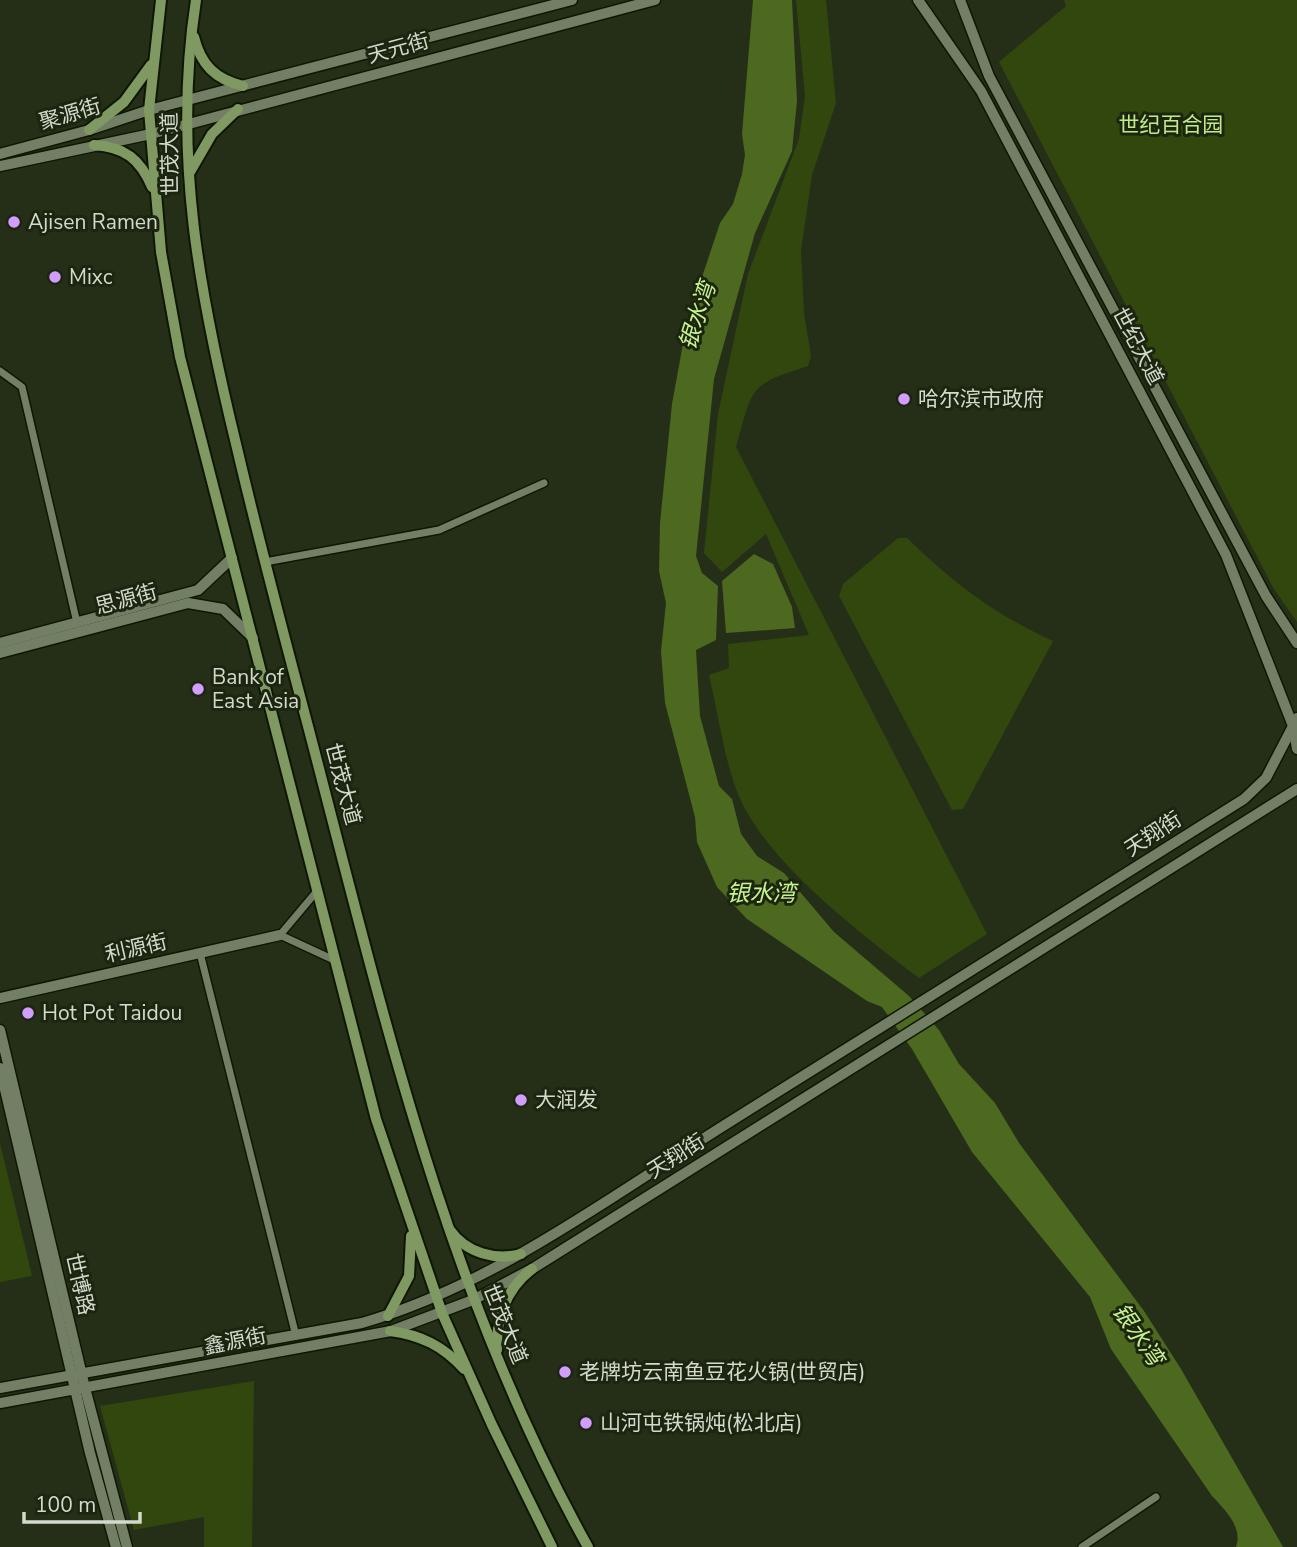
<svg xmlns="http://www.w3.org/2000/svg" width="1297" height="1547" viewBox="0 0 1297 1547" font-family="'Nunito Sans','Noto Sans SC',sans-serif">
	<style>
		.green { fill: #32470e }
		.water { fill: #4d691f }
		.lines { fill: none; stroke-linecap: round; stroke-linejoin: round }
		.street-casing { stroke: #0e1703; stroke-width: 10 }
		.secondary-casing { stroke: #0e1703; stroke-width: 13 }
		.primary-casing { stroke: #0e1703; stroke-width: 14 }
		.street { stroke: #737f65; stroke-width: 7 }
		.secondary { stroke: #737f65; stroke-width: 10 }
		.primary { stroke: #809861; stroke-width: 10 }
		.poi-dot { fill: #d19dfe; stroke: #1b250f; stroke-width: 2.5 }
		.labels { text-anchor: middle; stroke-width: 6; stroke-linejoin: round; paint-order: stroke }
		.street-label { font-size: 21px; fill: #d3dacc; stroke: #1b250f }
		.park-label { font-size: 21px; fill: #bfea86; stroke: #1b250f }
		.poi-label { font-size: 21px; fill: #d3dacc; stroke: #1b250f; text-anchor: start }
		.water-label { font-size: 23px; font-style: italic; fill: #c7f38e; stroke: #1b250f }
	</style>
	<rect width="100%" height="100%" fill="#252f18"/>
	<g class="green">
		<path d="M 796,0 L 826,0 L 836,103 L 812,175 L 801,251 L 804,313 L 811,356 L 808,366 C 747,385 753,388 736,447 L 987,934 L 919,978 C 861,934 766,862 738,794 C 724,759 718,712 709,675 L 729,668 L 728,644 L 809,635 L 766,534 L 722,572 L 704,553 L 718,414 L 748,274 L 799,139 L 805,96 Z"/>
		<polygon points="1064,0 1297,0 1297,622 1274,589 999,62 1066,6"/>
		<path d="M 898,538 L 907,538 C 956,585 991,612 1053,641 L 963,809 L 952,810 L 839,596 L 843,584 Z"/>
		<polygon points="0,1143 32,1276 0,1282"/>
		<polygon points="254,1381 252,1547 204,1547 204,1517 134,1530 100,1406"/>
	</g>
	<g class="water">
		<path d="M 753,0 L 792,0 L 797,101 L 792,151 L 755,233 L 714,379 L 696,556 L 702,573 L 718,586 L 716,640 L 696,650 L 700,716 L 719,786 L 732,799 L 741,834 L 757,856 L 784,873 L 834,932 L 909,996 L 939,1030 L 959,1064 L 995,1103 L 1019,1143 L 1144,1311 L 1181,1369 L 1283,1547 L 1236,1547 C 1243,1527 1225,1510 1212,1496 L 1111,1349 L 1090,1297 L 972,1152 L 912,1049 L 882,1007 L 867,1001 L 747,919 L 717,887 L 697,842 L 695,817 L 665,703 L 661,651 L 666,603 L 659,571 L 660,523 L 672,404 L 687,322 L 720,223 L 733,204 L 742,174 L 745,155 L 742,134 Z"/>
		<polygon points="754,554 773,564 792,607 795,628 726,633 722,581"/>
	</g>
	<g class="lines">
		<defs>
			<g id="street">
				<polyline points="0,371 22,387 77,623"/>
				<polyline points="265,562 439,530 544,483"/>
				<polyline points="317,891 280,935 334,960"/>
				<polyline points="200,953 296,1336"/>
				<polyline points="1082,1547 1156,1497"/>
			</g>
			<g id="secondary">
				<polyline points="960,0 989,76 1266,596 1297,643"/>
				<polyline points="0,154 89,130 149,110 572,0"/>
				<polyline points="0,166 151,134 655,0"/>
				<polyline points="0,643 198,590 232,558"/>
				<polyline points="0,653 188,603 223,609 253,638"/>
				<polyline points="1297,718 1293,726 1297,749"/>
				<polyline points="0,998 280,935"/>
				<polyline points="0,1030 85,1388 127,1547"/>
				<polyline points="0,1068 90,1453 116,1547"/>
				<path d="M 0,1388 L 362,1323 C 496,1284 611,1196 728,1123 C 900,1015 1072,908 1244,799 L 1266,778 L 1293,726 L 1226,555 L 981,91 L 918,0"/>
				<polyline points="0,1403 391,1331 473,1300 532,1269 1297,789"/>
			</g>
			<g id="primary">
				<polyline points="161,0 149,110 161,252 180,357 376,1119 442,1313 492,1425 552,1547"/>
				<path d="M 196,0 C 172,155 200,297 237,448 C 259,542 284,636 309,730 C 382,1009 446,1293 588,1547"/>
				<path d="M 194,37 C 201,65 215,79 243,86"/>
				<polyline points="89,130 124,102 151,65"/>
				<path d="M 94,145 C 125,147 140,159 152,187"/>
				<polyline points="190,172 212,134 238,109"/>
				<path d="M 450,1230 C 466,1253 496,1261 521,1254"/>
				<polyline points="388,1316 409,1276 411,1236"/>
				<path d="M 390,1331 C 421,1335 443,1346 464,1369"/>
				<path d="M 497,1350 C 496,1317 506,1289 532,1269"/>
			</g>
		</defs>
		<use href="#street" class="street-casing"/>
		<use href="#secondary" class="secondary-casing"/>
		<use href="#primary" class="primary-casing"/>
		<use href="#street" class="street"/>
		<use href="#secondary" class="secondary"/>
		<use href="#primary" class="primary"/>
	</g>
	<g class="poi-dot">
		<circle cx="14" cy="222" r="7"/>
		<circle cx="55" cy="277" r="7"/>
		<circle cx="904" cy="399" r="7"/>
		<circle cx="198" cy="689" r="7"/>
		<circle cx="28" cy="1013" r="7"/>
		<circle cx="521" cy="1100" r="7"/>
		<circle cx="565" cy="1372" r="7"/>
		<circle cx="586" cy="1423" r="7"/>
	</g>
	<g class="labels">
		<g class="street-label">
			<text transform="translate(398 48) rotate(-15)" y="7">天元街</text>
			<text transform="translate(70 114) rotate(-16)" y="7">聚源街</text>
			<text transform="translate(170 154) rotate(-91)" y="7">世茂大道</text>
			<text transform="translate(1138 346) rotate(62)" y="7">世纪大道</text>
			<text transform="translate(126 599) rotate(-15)" y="7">思源街</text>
			<text transform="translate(343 784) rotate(75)" y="7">世茂大道</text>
			<text transform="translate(1153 834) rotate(-33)" y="7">天翔街</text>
			<text transform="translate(136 948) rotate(-13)" y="7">利源街</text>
			<text transform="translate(676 1156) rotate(-32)" y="7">天翔街</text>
			<text transform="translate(80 1284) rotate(77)" y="7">世博路</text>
			<text transform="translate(505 1324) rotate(68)" y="7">世茂大道</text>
			<text transform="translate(235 1341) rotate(-11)" y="7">鑫源街</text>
		</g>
		<g class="park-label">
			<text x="1171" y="132">世纪百合园</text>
		</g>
		<g class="poi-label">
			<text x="28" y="229">Ajisen Ramen</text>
			<text x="69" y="284">Mixс</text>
			<text x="918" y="406">哈尔滨市政府</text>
			<text x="212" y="684">Bank of<tspan x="212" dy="24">East Asia</tspan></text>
			<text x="42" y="1020">Hot Pot Taidou</text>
			<text x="535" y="1107">大润发</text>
			<text x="579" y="1379">老牌坊云南鱼豆花火锅(世贸店)</text>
			<text x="600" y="1430">山河屯铁锅炖(松北店)</text>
		</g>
		<g class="water-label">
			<text transform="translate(697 316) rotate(-72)" y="8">银水湾</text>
			<text x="761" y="901">银水湾</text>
			<text transform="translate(1138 1334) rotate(55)" y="8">银水湾</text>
		</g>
	</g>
	<path d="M24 1512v10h116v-10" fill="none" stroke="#d3dacc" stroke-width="3.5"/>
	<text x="35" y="1512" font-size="21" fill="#d3dacc" stroke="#1b250f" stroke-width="5" paint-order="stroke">100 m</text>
</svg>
